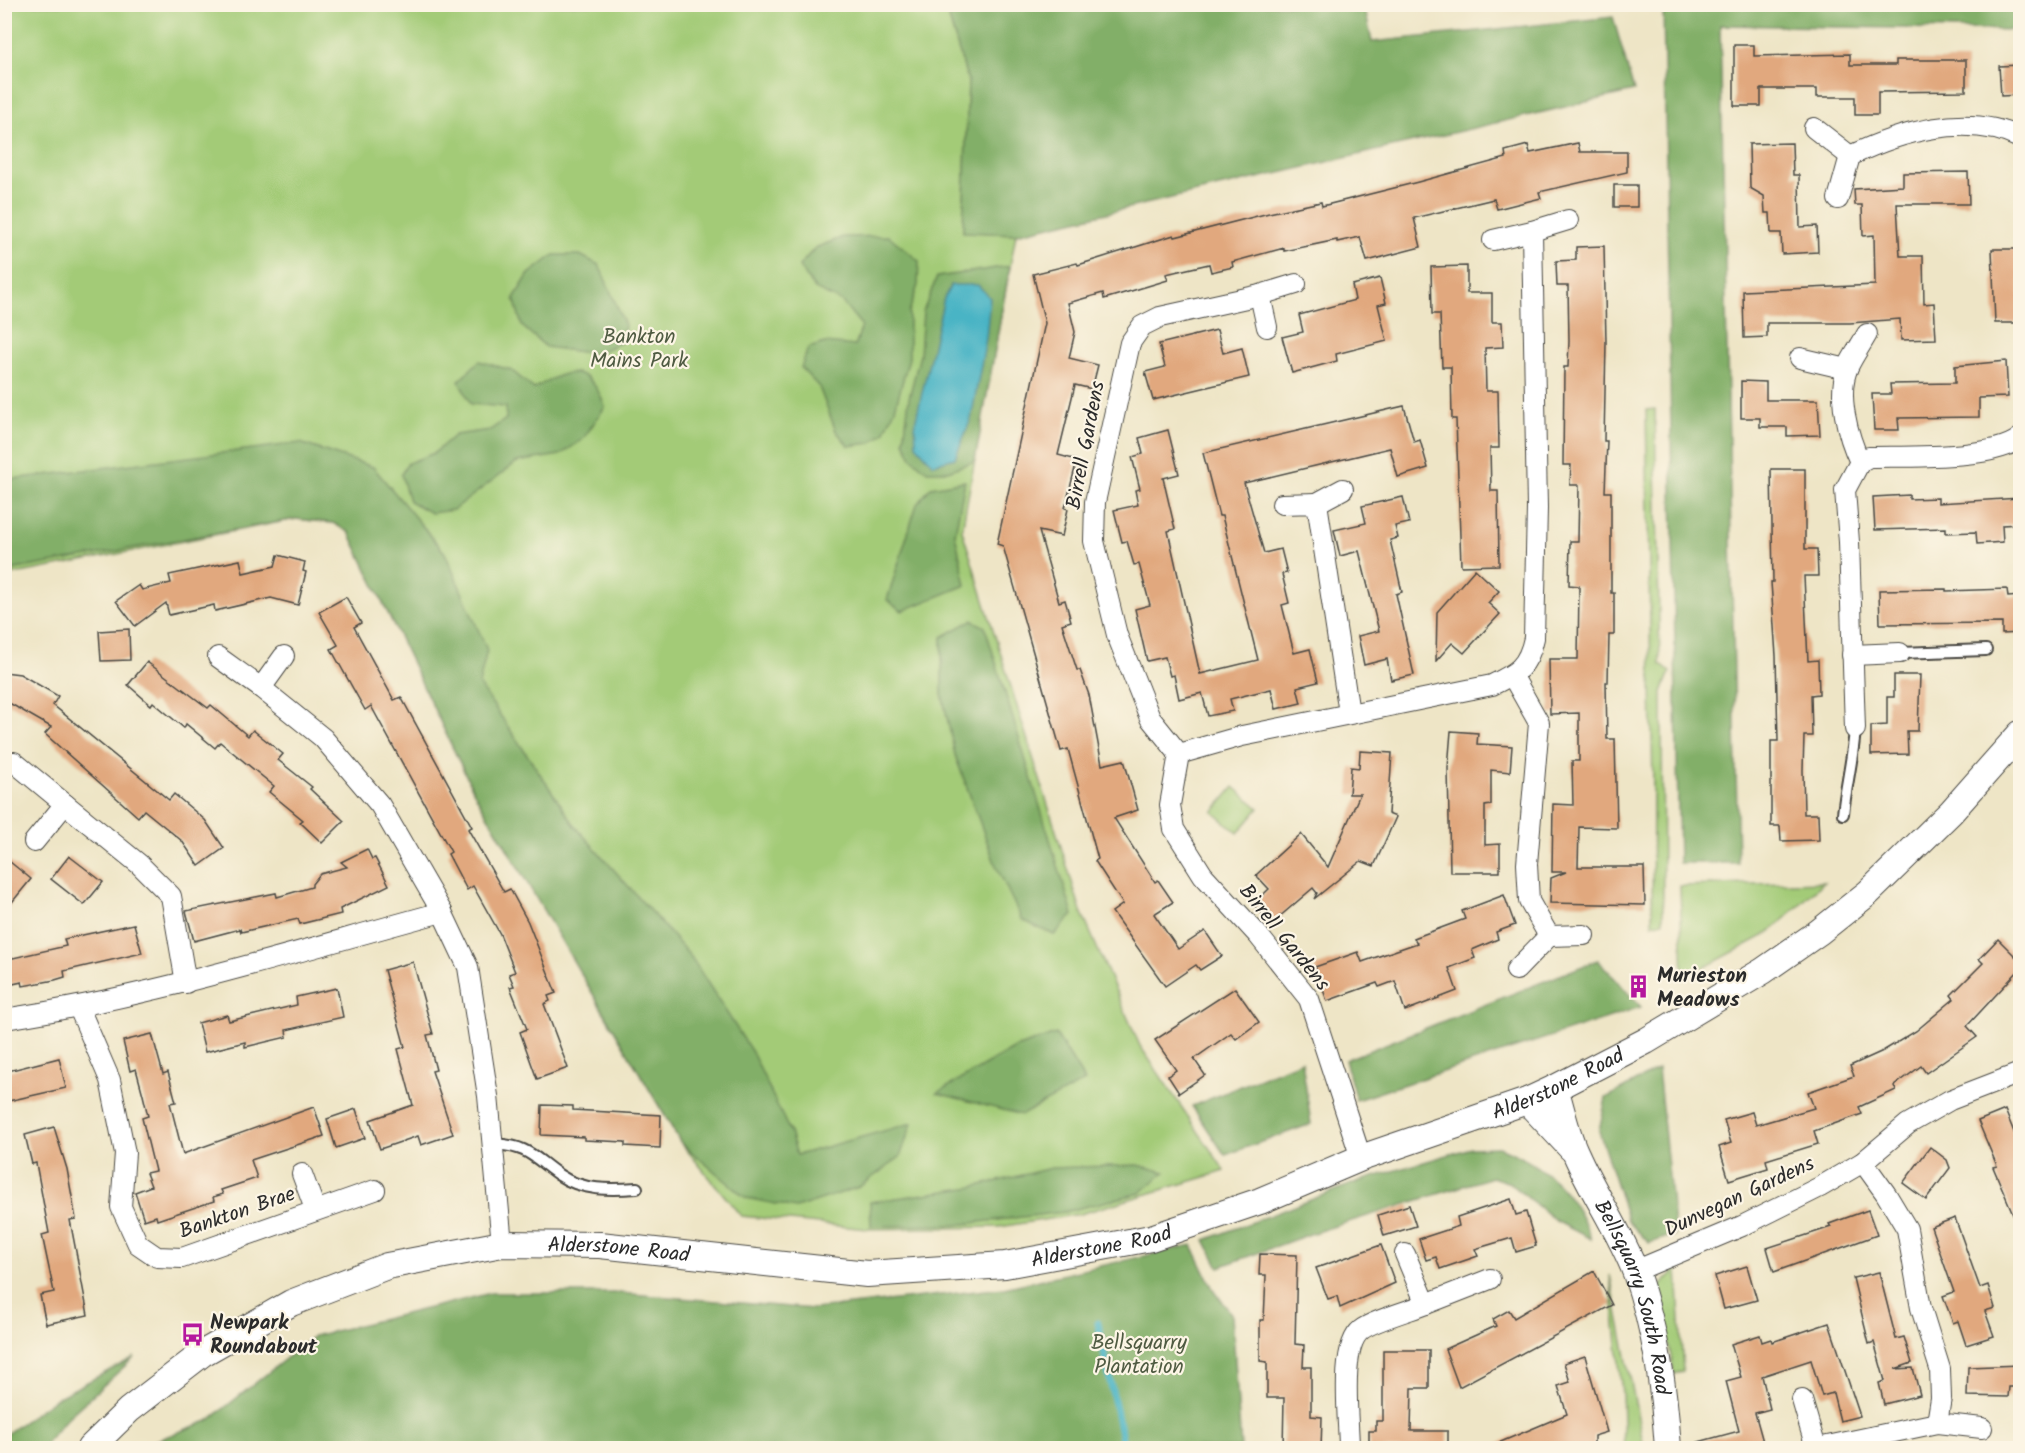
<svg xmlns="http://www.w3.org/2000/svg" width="2025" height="1453" viewBox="0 0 2025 1453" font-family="Kalam,sans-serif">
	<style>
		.green { fill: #a3cb77; stroke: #677b51; stroke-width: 1.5 }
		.forest { fill: #82af68; stroke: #566d4a; stroke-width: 1.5 }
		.water { fill: #48b4c5; stroke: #3a7078; stroke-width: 1.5 }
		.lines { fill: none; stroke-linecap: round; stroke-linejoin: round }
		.stream { stroke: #48b4c5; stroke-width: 7 }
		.building { fill: #e1a87e }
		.service-casing { stroke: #484742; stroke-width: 14 }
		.minor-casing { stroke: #484742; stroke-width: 22 }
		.tertiary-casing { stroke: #484742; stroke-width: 28 }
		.service { stroke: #fff; stroke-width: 10 }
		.minor { stroke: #fff; stroke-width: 20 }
		.tertiary { stroke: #fff; stroke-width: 26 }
		.labels { text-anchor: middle; stroke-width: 4.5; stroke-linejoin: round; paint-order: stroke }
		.park-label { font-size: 21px; fill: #4f5b42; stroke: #fcf5e5 }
		.street-label { font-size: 21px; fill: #2b2b2b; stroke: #fcf5e5 }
		.poi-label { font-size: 21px; font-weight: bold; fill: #2b2b2b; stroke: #fcf5e5; text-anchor: start }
	</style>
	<rect width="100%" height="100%" fill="#fcf5e5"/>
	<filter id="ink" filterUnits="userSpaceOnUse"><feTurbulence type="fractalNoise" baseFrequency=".0167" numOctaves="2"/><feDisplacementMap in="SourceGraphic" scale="12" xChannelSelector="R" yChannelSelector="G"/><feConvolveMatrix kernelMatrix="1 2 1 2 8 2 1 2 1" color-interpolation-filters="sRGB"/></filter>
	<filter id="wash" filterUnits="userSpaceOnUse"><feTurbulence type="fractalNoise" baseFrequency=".008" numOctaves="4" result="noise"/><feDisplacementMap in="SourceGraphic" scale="24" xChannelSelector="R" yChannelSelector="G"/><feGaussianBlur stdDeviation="1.35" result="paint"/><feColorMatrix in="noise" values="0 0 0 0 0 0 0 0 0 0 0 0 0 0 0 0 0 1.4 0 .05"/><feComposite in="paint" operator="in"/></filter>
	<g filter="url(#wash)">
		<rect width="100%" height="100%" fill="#eee5c6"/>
		<g class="green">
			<polygon points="5,5 945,5 968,81 963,231 1016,234 962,530 1081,911 1140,1046 1225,1171 1080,1214 999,1227 868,1229 741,1216 681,1143 476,796 349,532 333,523 296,519 5,576"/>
			<polygon points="1655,409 1660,664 1670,672 1662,692 1663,921 1652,924 1653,790 1646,410"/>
			<polygon points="1234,787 1259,808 1238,833 1213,812"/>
			<polygon points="1824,882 1769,933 1683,979 1680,886"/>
			<polygon points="1677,1269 1683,1371 1674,1374 1659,1287"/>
			<polygon points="1610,1275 1644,1448 1624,1448 1622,1394"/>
		</g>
		<g class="forest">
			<polygon points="945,5 1364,5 1372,42 1613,17 1634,91 1016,234 963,232 968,81"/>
			<polygon points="1663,5 2020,5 2020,30 1720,25 1738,863 1679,863"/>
			<polygon points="889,236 919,261 918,285 909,312 909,358 895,409 884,433 871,443 849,446 836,431 819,387 801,368 808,348 825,343 855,346 862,326 842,302 815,289 799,266 815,248 843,237"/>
			<polygon points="554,255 580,255 599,265 625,325 622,342 595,354 546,347 522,326 514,298 529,274"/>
			<polygon points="1010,266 975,461 948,471 927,471 912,458 904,441 909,398 920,355 923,312 937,277"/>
			<path d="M 479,361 L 511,370 L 534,389 C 568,367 590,363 605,407 L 583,439 L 560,455 L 517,462 L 453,510 L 431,513 L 409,501 L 401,474 L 408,463 L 434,453 L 455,435 L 490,430 L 506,419 L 506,407 L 471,404 L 459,381 Z"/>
			<polygon points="300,443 373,467 445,553 487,650 479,684 576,827 691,957 752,1052 790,1132 797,1155 912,1123 900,1157 859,1187 796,1208 746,1198 681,1143 476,796 349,532 333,523 296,519 5,571 5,480"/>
			<polygon points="965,481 955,534 966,585 902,611 887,600 917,504 931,487"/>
			<polygon points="972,620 985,627 1073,915 1054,935 1022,920 996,866 955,755 942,694 942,637"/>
			<polygon points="1598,960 1641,1007 1356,1100 1345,1060"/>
			<polygon points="1056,1034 1085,1081 1022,1115 937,1093 1015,1048"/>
			<polygon points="1302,1061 1311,1124 1225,1155 1192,1106"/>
			<polygon points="1658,1069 1675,1235 1649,1243 1628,1221 1599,1131 1606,1098"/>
			<path d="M 1499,1147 C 1545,1165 1574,1192 1591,1239 L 1556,1221 L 1510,1183 L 1492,1177 L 1313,1233 L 1219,1267 L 1205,1240 L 1360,1181 L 1471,1148 Z"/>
			<polygon points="1138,1165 1165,1172 1140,1193 1064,1212 955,1225 871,1226 870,1202 973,1187 1051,1168"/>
			<polygon points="1192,1245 1213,1289 1232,1315 1241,1448 136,1448 208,1421 314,1336 491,1293 619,1293 814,1309 1004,1288"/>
			<polygon points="135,1357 66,1419 42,1448 5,1448 5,1435 55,1399"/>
		</g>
		<polygon class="water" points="951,285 978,285 990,298 986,339 971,419 955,458 933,464 916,445 915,423 944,298"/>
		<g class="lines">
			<polyline class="stream" points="1098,1323 1124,1448"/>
		</g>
		<g id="blocks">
			<g class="building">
				<polygon points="1734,45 1754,45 1754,56 1850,54 1850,65 1896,65 1896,60 1966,60 1966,91 1878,92 1878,115 1855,115 1855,97 1817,97 1817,89 1761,89 1761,106 1734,106"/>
				<polygon points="2020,65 2020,95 2001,96 1999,66"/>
				<polygon points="1578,143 1580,152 1627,152 1627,172 1539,192 1541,198 1497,209 1494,199 1414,218 1421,247 1367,261 1360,237 1337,242 1337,240 1284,251 1284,248 1232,262 1233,267 1211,272 1209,264 1166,274 1168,280 1138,289 1104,299 1103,293 1068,303 1075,332 1069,358 1098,365 1092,389 1075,385 1058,455 1077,460 1065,508 1068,509 1062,536 1039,531 1059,602 1065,600 1071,621 1062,624 1077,670 1080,670 1089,695 1102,765 1124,760 1138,810 1114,818 1155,882 1158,880 1173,902 1154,914 1178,949 1205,931 1222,956 1200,970 1196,965 1165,986 1112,912 1123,904 1095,861 1098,859 1068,749 1061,751 1003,546 997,544 1045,323 1033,274 1077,263 1078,265 1174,235 1175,237 1269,213 1321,202 1322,206 1418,182 1506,158 1505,151 1528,145 1530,153"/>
				<polygon points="1792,143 1793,175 1799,175 1800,227 1817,226 1818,252 1782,254 1781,233 1771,233 1770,213 1765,213 1764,196 1750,188 1749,144"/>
				<polygon points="1968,172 1969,204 1897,204 1900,256 1923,256 1924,304 1934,303 1936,339 1901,340 1900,319 1850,323 1767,323 1767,337 1744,338 1743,291 1875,285 1874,235 1863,236 1862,205 1855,205 1854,189 1903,186 1903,173"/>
				<rect x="1614" y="185" width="23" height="22"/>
				<polygon points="1604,246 1606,342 1604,441 1607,441 1605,492 1611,492 1611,593 1614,593 1614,635 1609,635 1608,682 1606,682 1607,739 1615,739 1617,828 1579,827 1578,867 1644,867 1645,905 1550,903 1551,878 1566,872 1552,872 1553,804 1573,805 1572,761 1579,761 1579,713 1550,714 1549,659 1578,659 1579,586 1569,585 1570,541 1578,541 1579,485 1570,485 1571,465 1563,465 1564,367 1568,367 1569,341 1568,286 1557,286 1556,261 1576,260 1576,247"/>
				<polygon points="1992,249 2020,249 2020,323 1995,323"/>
				<polygon points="1467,266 1467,293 1492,293 1492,322 1502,322 1503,347 1485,348 1486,391 1498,391 1499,448 1490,448 1491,491 1498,491 1499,565 1461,566 1456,419 1452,419 1451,367 1442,367 1440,314 1432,314 1431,267"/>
				<polygon points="1380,278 1386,303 1378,305 1387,341 1336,354 1337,361 1292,373 1282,337 1303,332 1299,315 1355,300 1352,285"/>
				<polygon points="1217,330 1223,353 1242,348 1249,377 1153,400 1145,372 1165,367 1159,344"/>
				<polygon points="2006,361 2008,397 1979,398 1979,417 1898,418 1899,430 1874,430 1872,394 1891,394 1890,384 1955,383 1955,366"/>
				<polygon points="1741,381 1766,382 1766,400 1818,400 1820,435 1787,436 1787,427 1760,427 1760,418 1741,418"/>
				<polygon points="1404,406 1414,442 1420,440 1428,468 1398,477 1390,448 1244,483 1264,553 1281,549 1287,573 1282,574 1289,603 1282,605 1294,653 1310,649 1318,682 1297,687 1301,703 1276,709 1271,689 1230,699 1233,711 1208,716 1202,693 1179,699 1174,675 1170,676 1165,657 1147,661 1135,609 1150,605 1139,564 1134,565 1127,541 1122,542 1114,510 1138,505 1135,490 1140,489 1132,457 1143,454 1139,438 1168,430 1179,474 1163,478 1175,529 1168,531 1200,674 1258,660 1222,516 1219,516 1203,453"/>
				<polygon points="1771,469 1805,469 1805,549 1817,549 1818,576 1804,576 1808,661 1818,660 1819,694 1811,695 1812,736 1804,736 1803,770 1804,814 1818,814 1819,840 1781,841 1780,826 1771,826 1771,741 1778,741 1776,656 1771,582 1773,582"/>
				<polygon points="1909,495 1909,499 1938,498 1938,503 2020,498 2020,524 2002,525 2003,542 1977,544 1976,532 1946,533 1946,528 1875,530 1873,497"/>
				<polygon points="1403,497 1409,523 1395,526 1398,538 1390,540 1402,592 1396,594 1414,675 1391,680 1387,659 1364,665 1358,636 1379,631 1359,551 1340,556 1334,530 1366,523 1362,506"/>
				<polygon points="278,555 305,562 303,571 306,572 298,605 271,598 215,611 214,605 169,615 166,603 135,626 116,601 139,585 142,590 171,583 169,575 240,560 243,573 275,566"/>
				<polygon points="1475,569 1499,591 1488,603 1500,614 1464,653 1452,643 1436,661 1437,612"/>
				<polygon points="1946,589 1946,591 2007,589 2008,597 2020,596 2020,633 2002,634 2002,623 1880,624 1879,590"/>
				<polygon points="346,597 361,623 354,627 394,700 401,697 472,827 468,829 504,892 510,889 528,922 556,993 548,996 550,1001 544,1004 568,1068 537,1079 520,1032 527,1029 510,987 514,986 509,974 515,972 500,934 473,886 467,890 448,854 451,852 371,706 365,710 331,649 338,645 319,612"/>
				<polygon points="129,629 130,660 101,661 99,631"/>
				<polygon points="147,662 208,708 211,705 248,736 253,730 283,754 278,760 312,787 310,789 344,821 322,843 300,822 303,820 269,792 274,786 220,742 215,748 186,724 184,728 153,702 151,705 128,685"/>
				<polygon points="4,672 20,674 58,696 53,705 169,800 174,794 205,820 224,848 199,866 182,841 144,810 138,817 45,734 51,727 11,704 4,703"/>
				<polygon points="1894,675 1920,675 1918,731 1907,731 1908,754 1871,755 1871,726 1887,725 1887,697 1894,697"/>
				<polygon points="1451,731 1478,733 1477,744 1512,746 1510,772 1491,770 1491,805 1485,806 1485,845 1500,844 1500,872 1450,872 1448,768"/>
				<polygon points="1360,751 1392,753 1388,814 1396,817 1374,866 1361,861 1314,899 1317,893 1313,888 1271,924 1253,904 1269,889 1256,875 1301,834 1328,867 1360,794 1349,794 1351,767 1359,768"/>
				<polygon points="367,849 372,859 375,858 389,885 340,909 341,914 300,924 298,919 241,932 240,929 194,941 186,911 276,893 277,897 312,887 312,884 320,874 347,867 341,862"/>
				<polygon points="69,856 103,882 84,905 51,879"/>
				<polygon points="4,857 31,879 4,912"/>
				<polygon points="1504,895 1515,925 1496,932 1498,939 1472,950 1475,958 1449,968 1457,991 1405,1011 1395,981 1379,987 1377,983 1327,1001 1315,967 1358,952 1362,962 1417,943 1414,938 1465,919 1462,911"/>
				<polygon points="134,924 142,953 64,971 65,977 55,980 23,986 22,982 4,986 4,960 66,946 64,939"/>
				<polygon points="1998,939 2020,961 2020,969 1967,1026 1977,1037 1926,1073 1921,1066 1894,1086 1896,1090 1859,1107 1862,1114 1814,1131 1818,1144 1766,1160 1768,1168 1729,1180 1719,1147 1731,1143 1724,1120 1752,1112 1756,1125 1814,1108 1808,1092 1854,1076 1850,1066 1883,1051 1916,1031 1954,999 1951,995 1983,963 1979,959"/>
				<polygon points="413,962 433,1034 427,1035 436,1070 432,1071 453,1134 421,1145 418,1136 380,1149 370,1120 413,1105 398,1049 405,1047 384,970"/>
				<polygon points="337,988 343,1017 286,1030 287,1037 245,1047 245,1042 205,1052 198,1023 227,1015 229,1021 297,1005 296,997"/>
				<polygon points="1235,988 1259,1022 1236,1039 1231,1033 1194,1059 1205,1075 1179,1093 1168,1076 1176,1070 1155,1040"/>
				<polygon points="152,1034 163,1074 168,1072 176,1102 170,1103 183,1154 314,1107 324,1136 251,1160 257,1178 221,1190 223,1194 213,1197 214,1201 157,1220 156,1216 144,1220 135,1192 151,1186 146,1173 155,1171 142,1118 148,1116 143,1095 136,1069 130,1071 123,1041"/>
				<polygon points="59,1058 66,1088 4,1102 4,1072"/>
				<polygon points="542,1105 573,1106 573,1110 661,1115 660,1148 625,1146 625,1142 584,1140 584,1137 541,1135"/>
				<polygon points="356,1109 365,1138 336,1148 327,1119"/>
				<polygon points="2005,1110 2020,1147 2020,1230 1993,1167 1997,1166 1978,1121"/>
				<polygon points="54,1127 67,1169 76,1219 70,1220 88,1315 46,1324 40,1295 54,1292 42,1235 49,1233 36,1163 32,1164 25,1135"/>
				<polygon points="1930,1147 1947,1160 1950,1168 1926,1200 1903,1183"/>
				<polygon points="1511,1199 1516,1215 1526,1212 1536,1246 1516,1252 1512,1238 1475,1249 1478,1256 1440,1269 1436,1257 1426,1260 1419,1239 1459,1226 1457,1217"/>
				<polygon points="1409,1205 1416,1226 1384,1236 1378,1215"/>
				<polygon points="1868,1210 1877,1235 1774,1272 1767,1248 1831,1227 1829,1224"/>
				<polygon points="1955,1218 1980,1288 1988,1285 1995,1308 1985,1311 1994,1336 1966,1345 1958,1321 1953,1323 1943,1296 1954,1292 1931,1227"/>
				<polygon points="1381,1245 1395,1283 1340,1308 1337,1296 1328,1299 1316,1268"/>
				<polygon points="1260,1254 1297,1255 1295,1344 1304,1345 1303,1367 1311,1367 1311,1416 1322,1417 1321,1449 1283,1449 1284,1398 1267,1398 1267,1362 1260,1361 1260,1320 1264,1320 1266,1275 1259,1275"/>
				<polygon points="1747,1266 1757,1300 1724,1309 1715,1276"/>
				<polygon points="1594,1271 1612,1305 1459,1387 1445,1349 1496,1326 1493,1319 1509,1310 1514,1318"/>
				<polygon points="1879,1272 1896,1339 1904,1337 1912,1363 1895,1369 1913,1368 1920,1395 1884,1404 1879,1383 1885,1381 1874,1342 1869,1344 1853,1278"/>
				<polygon points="1829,1323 1860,1416 1840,1421 1833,1393 1822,1396 1811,1360 1762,1376 1770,1409 1755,1413 1765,1449 1698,1449 1698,1442 1739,1431 1726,1381 1741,1377 1731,1344 1760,1335 1762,1342 1771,1339 1772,1342"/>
				<polygon points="1383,1350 1429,1350 1429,1388 1412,1388 1411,1431 1448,1431 1448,1449 1369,1449 1369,1431 1376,1431 1376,1421 1383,1421"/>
				<polygon points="1585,1356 1607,1432 1594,1436 1594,1449 1484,1449 1567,1414 1558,1386 1570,1382 1564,1363"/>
				<polygon points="2020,1365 2020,1387 2009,1387 2008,1397 1967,1396 1968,1367"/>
			</g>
		</g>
	</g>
	<g filter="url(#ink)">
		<use href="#blocks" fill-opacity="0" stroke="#484742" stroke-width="1.5"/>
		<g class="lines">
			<defs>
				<g id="service">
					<polyline points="1900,653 1986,650"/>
					<path d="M 1843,814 C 1846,785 1853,758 1855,729"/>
					<path d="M 493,1144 C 529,1146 532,1156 559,1175 C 582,1191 611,1190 637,1188"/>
				</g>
				<g id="minor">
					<polyline points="1814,128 1850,156"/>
					<path d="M 1838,199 L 1850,156 C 1900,132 1967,112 2020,138"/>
					<polyline points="1532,231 1568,220"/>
					<polyline points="1260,295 1267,327"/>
					<polyline points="1800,358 1847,369"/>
					<path d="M 1860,462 C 1848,437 1836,394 1848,367 C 1853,356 1861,345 1867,334"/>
					<polyline points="1317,503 1343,489"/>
					<polyline points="1282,504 1317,503 1349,713"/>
					<polyline points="1852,655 1900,653"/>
					<polyline points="218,657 261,688 323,738 380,805 442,912 468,967 488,1096 502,1244"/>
					<polyline points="1512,675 1539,723 1527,864 1529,901 1549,936 1516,970"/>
					<polyline points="261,688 284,656"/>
					<path d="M 1855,729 L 1849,542 L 1845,490 L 1860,462 L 1869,457 C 1905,456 1994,460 2020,438"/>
					<polyline points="1179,754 1150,718 1117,635 1094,541 1095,502 1130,343 1142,326 1160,317 1260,295 1296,284"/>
					<polyline points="14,762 65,804"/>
					<polyline points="34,842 65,804 139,864 171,896 186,983"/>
					<polyline points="1549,936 1584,935"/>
					<polyline points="79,1008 110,1080 125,1153 121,1207 138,1244 157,1257 182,1258 375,1190"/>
					<path d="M 4,1019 C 153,997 297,951 442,912"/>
					<path d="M 1361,1158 L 1309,999 L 1258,935 L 1203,875 L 1174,829 L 1170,805 L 1179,754 L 1242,736 L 1492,685 C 1517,673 1528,667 1534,638 L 1537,508 L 1532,231 L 1493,240"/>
					<polyline points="1863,1162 1886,1194 1907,1229 1921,1308 1940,1369 1941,1398 1937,1423 1982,1428"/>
					<polyline points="302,1174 315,1209"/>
					<polyline points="1635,1271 1742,1226 1820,1187 1863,1162 1908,1124 1950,1100 2020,1073"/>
					<polyline points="1426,1304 1490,1279"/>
					<polyline points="1802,1400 1816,1448"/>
					<path d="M 1349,1448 C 1349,1422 1339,1347 1361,1330 C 1372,1321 1411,1310 1426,1304 L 1405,1254"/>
					<polyline points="1818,1448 1937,1423"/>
				</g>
				<g id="tertiary">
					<path id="s1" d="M 1555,1088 C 1562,1110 1566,1134 1576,1154 C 1594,1195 1620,1231 1636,1273 C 1656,1331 1664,1388 1668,1448"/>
					<polyline points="1527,1101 1571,1148"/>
					<path id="s2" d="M 90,1448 L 129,1410 L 203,1353 L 291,1303 L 387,1266 L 502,1244 L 600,1245 L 867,1274 L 1005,1265 L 1151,1238 L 1260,1201 L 1361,1158 L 1527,1101 L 1555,1088 L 1646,1041 L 1763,971 L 1819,932 L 1868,893 L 1951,812 L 2020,734"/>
				</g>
			</defs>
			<use href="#service" class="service-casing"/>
			<use href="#minor" class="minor-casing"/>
			<use href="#tertiary" class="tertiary-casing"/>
			<use href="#service" class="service"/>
			<use href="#minor" class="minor"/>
			<use href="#tertiary" class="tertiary"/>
		</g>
	</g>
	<defs>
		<symbol id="building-bare" viewBox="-9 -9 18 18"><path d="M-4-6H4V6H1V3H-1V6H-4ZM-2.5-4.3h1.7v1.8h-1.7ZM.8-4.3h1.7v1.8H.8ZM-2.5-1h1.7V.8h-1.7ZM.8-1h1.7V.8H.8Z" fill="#b5179e" stroke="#fcf5e5" stroke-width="2.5" paint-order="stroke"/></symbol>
		<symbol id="bus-bare" viewBox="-9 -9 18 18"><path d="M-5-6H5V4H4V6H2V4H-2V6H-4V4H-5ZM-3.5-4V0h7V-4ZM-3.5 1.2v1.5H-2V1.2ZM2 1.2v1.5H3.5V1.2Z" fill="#b5179e" stroke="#fcf5e5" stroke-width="2.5" paint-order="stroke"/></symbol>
	</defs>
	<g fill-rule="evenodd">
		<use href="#building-bare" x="1622" y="970" width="33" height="33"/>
		<use href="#bus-bare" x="176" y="1318" width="33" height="33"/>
	</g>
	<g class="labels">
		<g class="park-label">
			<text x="639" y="343">Bankton<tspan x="639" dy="24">Mains Park</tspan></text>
			<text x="1139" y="1349">Bellsquarry<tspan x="1139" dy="24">Plantation</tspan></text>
		</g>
		<g class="street-label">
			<text transform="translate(1085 445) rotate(-79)" y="7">Birrell Gardens</text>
			<text transform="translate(1285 937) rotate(51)" y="7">Birrell Gardens</text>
			<text dy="7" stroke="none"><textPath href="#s2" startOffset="1558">Alderstone Road</textPath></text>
			<text transform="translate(1739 1196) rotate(-25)" y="7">Dunvegan Gardens</text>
			<text transform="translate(237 1212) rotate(-19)" y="7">Bankton Brae</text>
			<text dy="7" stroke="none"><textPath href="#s2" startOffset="1072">Alderstone Road</textPath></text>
			<text dy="7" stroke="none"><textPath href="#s2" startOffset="586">Alderstone Road</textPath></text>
			<text dy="7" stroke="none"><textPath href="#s1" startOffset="225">Bellsquarry South Road</textPath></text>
		</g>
		<g class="poi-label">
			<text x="1657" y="982">Murieston<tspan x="1657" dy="24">Meadows</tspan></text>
			<text x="210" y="1329">Newpark<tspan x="210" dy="24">Roundabout</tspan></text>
		</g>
	</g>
	<rect width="2025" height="1453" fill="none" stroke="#fcf5e5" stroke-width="24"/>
</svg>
